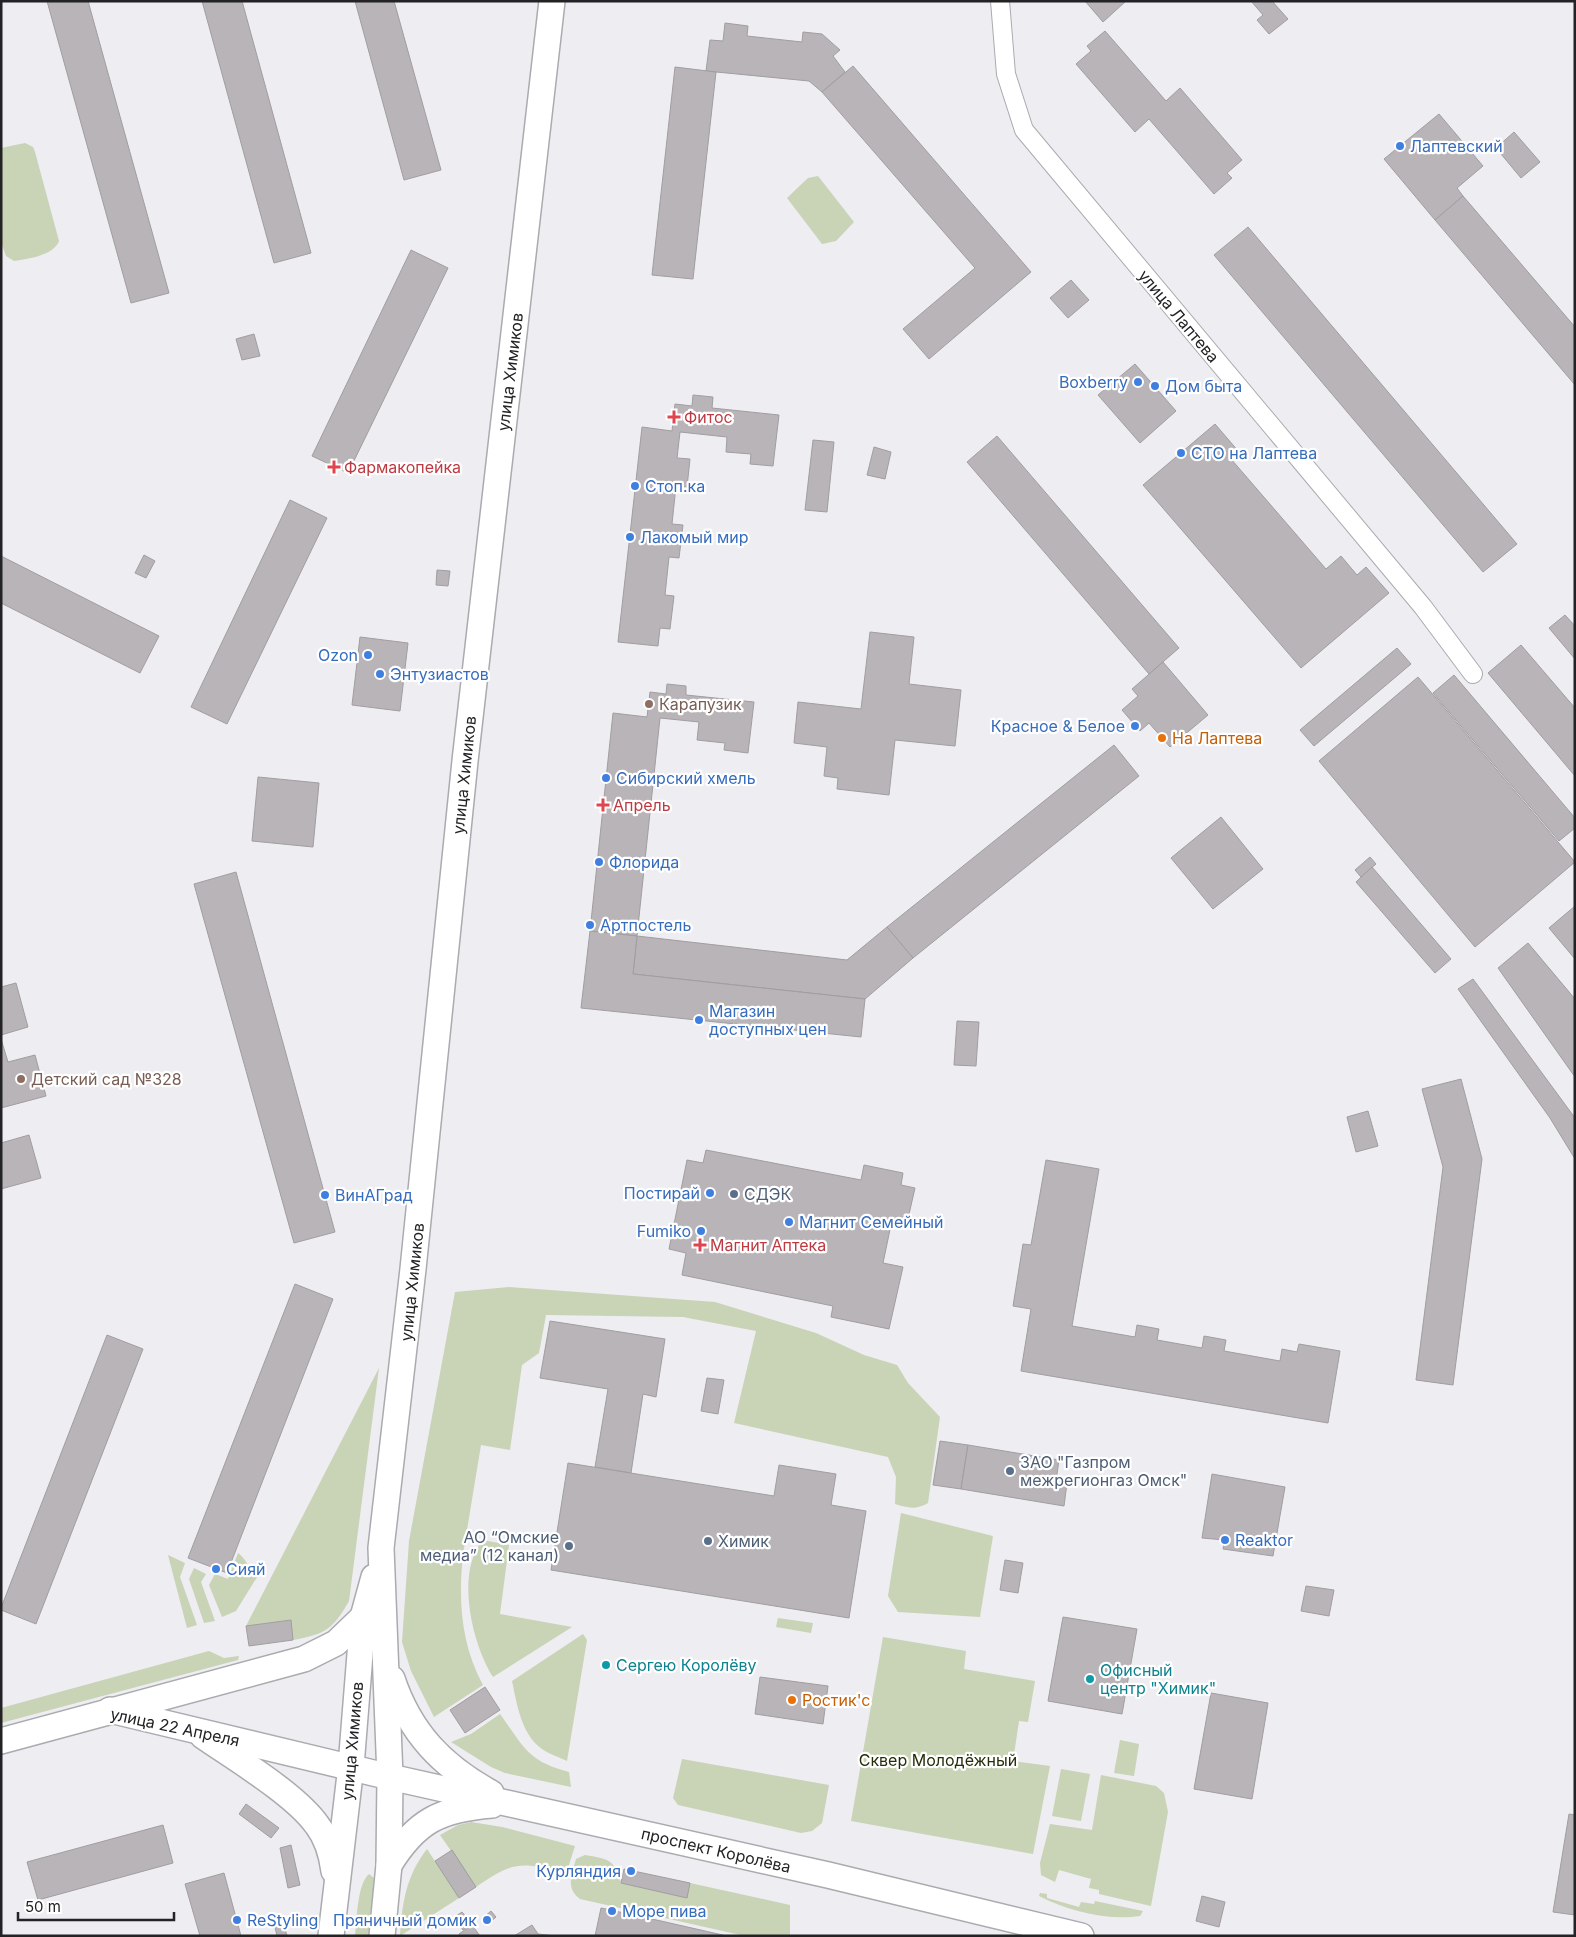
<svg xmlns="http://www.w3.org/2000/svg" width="1576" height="1937" viewBox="0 0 1576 1937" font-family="Inter,sans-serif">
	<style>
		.green { fill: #c9d3b6 }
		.building { fill: #b8b4b7; stroke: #a19da0 }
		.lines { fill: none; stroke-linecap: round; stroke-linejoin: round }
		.minor-casing { stroke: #aaabaf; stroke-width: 20 }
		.secondary-casing { stroke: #aaabaf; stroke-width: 28 }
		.minor { stroke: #fff; stroke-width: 18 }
		.secondary { stroke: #fff; stroke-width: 25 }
		.shop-dot { fill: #3f7fe0; stroke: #fff; stroke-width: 2 }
		.health-dot { fill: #e0444e; stroke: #fff; stroke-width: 2 }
		.education-dot { fill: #8d6e63; stroke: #fff; stroke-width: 2 }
		.food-dot { fill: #e8710a; stroke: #fff; stroke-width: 2 }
		.service-dot { fill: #5c6f8a; stroke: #fff; stroke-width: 2 }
		.culture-dot { fill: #0f9aa8; stroke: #fff; stroke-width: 2 }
		.labels { text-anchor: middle; stroke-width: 4.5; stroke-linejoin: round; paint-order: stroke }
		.shop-label { font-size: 16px; fill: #366cbe; stroke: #fff; text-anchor: start }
		.street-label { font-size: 16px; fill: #232325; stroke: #fff }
		.health-label { font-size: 16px; fill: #be3a42; stroke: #fff; text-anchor: start }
		.education-label { font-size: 16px; fill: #785e54; stroke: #fff; text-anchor: start }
		.food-label { font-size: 16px; fill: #c56008; stroke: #fff; text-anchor: start }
		.service-label { font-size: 16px; fill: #4e5e75; stroke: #fff; text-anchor: start }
		.culture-label { font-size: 16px; fill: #0d838f; stroke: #fff; text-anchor: start }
		.park-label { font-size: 16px; fill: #242e08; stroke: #fff }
	</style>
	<rect width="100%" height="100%" fill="#ededf2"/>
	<g class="green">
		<path d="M 25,143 L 33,147 L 35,152 L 59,241 C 54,255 28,259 14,261 L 6,256 L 1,242 L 1,148 Z"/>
		<polygon points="818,176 854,222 836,241 822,244 787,198 808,178"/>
		<path d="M 509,1287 L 715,1302 L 816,1333 L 864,1355 L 897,1365 L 908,1383 L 940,1417 L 928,1503 C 916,1510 908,1508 895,1504 L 896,1477 L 888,1457 L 734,1423 L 756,1331 L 683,1317 L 546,1315 L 539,1353 L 522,1365 L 510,1450 L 481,1445 L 463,1554 L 453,1552 L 463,1555 C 458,1600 461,1645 483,1685 L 434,1717 L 411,1671 L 402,1642 L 409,1541 L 455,1292 Z"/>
		<path d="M 379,1368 L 349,1601 C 333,1629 326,1634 293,1640 L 290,1620 L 246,1626 Z"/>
		<polygon points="901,1513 993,1536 980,1617 898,1612 888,1596"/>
		<path d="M 483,1540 L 509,1545 L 500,1614 L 572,1627 L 493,1677 C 472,1644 455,1572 483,1540 Z"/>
		<path d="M 238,1553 C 248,1560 246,1568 259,1574 L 236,1611 L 222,1617 L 209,1585 L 215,1574 L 228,1579 Z"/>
		<polygon points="168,1555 185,1563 180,1577 197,1625 187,1628"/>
		<polygon points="194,1568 206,1574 201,1582 215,1621 204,1623 189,1579"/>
		<polygon points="778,1618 813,1623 811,1633 776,1627"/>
		<path d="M 583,1634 L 587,1640 L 567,1761 C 559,1757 549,1754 542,1749 C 521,1734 517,1704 512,1681 Z"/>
		<polygon points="883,1637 966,1651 964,1669 1035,1681 1028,1722 1019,1721 1013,1761 1050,1766 1033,1854 851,1821"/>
		<polygon points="209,1651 224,1658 239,1656 238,1660 1,1723 1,1708"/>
		<path d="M 500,1714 C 524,1747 527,1761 569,1772 L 571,1787 L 505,1773 L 491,1767 L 451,1742 L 471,1734 Z"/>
		<polygon points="1120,1740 1139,1744 1134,1776 1114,1773"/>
		<polygon points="682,1759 829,1785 822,1823 812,1831 801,1833 678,1805 673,1798"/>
		<polygon points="1061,1769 1090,1774 1081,1821 1052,1816"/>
		<polygon points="1101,1775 1156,1786 1164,1793 1168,1812 1151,1906 1099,1894 1099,1890 1089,1888 1091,1879 1059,1870 1055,1882 1041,1875 1040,1863 1050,1824 1092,1830"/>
		<path d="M 471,1822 L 502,1827 L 575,1846 L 567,1871 C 519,1864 517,1859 476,1887 L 440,1835 L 458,1825 Z"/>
		<path d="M 427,1849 L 459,1898 L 400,1936 C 402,1903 406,1876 427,1849 Z"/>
		<path d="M 585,1855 C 608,1859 615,1859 621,1883 L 686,1897 L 690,1883 L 790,1905 L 790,1936 L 745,1936 L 580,1899 C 565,1888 572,1874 576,1859 Z"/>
		<path d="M 369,1874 L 374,1878 L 370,1936 L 355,1936 C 357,1920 357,1884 369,1874 Z"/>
		<path d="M 1040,1893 L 1047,1894 L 1047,1898 L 1079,1907 L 1081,1902 L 1094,1904 L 1095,1901 L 1143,1911 L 1140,1916 C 1108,1921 1068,1911 1039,1896 Z"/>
	</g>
	<g class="building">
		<polygon points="47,1 88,1 169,293 131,303"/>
		<polygon points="202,1 242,1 311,253 274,263"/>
		<polygon points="355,1 394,1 441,170 404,180"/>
		<polygon points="1085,1 1126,1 1103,22"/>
		<polygon points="1251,1 1272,1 1288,19 1269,34 1257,20 1263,15"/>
		<polygon points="725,23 748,26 747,36 802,42 803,32 822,34 840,50 833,56 845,72 822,92 809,81 706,71 710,40 723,41"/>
		<polygon points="1105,31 1166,101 1180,88 1242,160 1227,173 1232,178 1214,194 1149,119 1135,132 1076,64 1091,51 1087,46"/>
		<polygon points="853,66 1031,272 929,359 903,329 975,268 822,92"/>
		<polygon points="675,67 716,72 693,279 652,275"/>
		<polygon points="1439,114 1483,166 1457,188 1463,196 1435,220 1384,159"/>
		<polygon points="1514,132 1540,162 1521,178 1496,148"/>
		<polygon points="1463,196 1575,327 1575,385 1435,220"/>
		<polygon points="1248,227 1517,544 1483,572 1214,255"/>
		<polygon points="411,250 448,268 348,473 312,456"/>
		<polygon points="1071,280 1089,300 1068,318 1050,298"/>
		<polygon points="254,334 260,356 242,360 236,339"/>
		<polygon points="1135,364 1176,411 1140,443 1098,395"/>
		<polygon points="693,395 713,397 712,408 779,415 773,466 750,464 751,454 726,452 727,437 680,432 677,458 690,459 687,487 676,486 672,524 683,525 679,558 669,557 665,595 674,596 670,629 660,628 658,646 618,642 642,427 672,431 675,404 692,406"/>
		<polygon points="1215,424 1239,452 1231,459 1326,569 1341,556 1357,575 1366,567 1389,593 1301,668 1143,485"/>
		<polygon points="997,436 1179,648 1149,674 967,462"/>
		<polygon points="813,440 834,442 827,512 805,510"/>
		<polygon points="874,447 891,452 885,479 867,475"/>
		<polygon points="290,500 327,518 227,724 191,707"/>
		<polygon points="144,555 155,561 146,578 135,573"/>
		<polygon points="1,556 159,636 140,673 1,603"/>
		<polygon points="437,570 450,571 448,586 436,585"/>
		<polygon points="1565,615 1575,626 1575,659 1549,628"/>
		<polygon points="870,632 914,637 909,684 961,690 955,746 895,740 889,795 837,789 838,778 824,776 827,747 794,743 798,702 861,709"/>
		<polygon points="360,637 408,643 400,711 352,705"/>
		<polygon points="1521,645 1575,708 1575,776 1488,673"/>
		<polygon points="1397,648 1411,664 1314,746 1300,730"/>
		<polygon points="1163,662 1208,715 1170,747 1149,723 1140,731 1122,710 1138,696 1132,689"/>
		<polygon points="1454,675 1575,818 1575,828 1559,841 1433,693"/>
		<polygon points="1418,677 1575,862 1475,947 1319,761"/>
		<polygon points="667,684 686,686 686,695 754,702 748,753 724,750 725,743 697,740 699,722 660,718 637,936 590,931 613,713 647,717 650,692 666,694"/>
		<polygon points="1114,745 1139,776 913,958 887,927"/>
		<polygon points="258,777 319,783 313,847 252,841"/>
		<polygon points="1221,817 1263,869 1213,909 1171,858"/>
		<polygon points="1370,857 1376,864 1361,877 1355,870"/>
		<polygon points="1372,867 1451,959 1435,973 1356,882"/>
		<polygon points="236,872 335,1232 294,1243 194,884"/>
		<polygon points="1575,906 1575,959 1549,928"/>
		<polygon points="887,927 913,958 865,999 633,974 637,936 847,960"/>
		<polygon points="590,931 637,936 633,974 865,999 861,1037 581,1008"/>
		<polygon points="1528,943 1575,999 1575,1077 1498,968"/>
		<polygon points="1473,979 1575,1118 1575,1159 1550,1118 1458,989"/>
		<polygon points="16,983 28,1027 1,1035 1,987"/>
		<polygon points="957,1021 979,1022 976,1066 954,1065"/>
		<polygon points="1,1039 8,1062 35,1055 46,1096 1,1108"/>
		<polygon points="1461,1079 1482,1159 1453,1385 1416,1380 1443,1167 1422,1089"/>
		<polygon points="1368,1111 1378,1146 1356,1152 1347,1117"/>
		<polygon points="29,1135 41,1178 1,1189 1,1143"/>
		<polygon points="706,1150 861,1180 864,1165 903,1173 901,1185 915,1188 907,1223 892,1220 883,1263 903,1267 889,1329 831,1317 833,1306 682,1275 686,1253 669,1249 687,1160 703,1163"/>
		<polygon points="1046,1160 1099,1169 1072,1326 1135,1337 1137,1325 1159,1329 1157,1340 1202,1348 1204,1336 1226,1340 1224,1351 1280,1361 1282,1349 1297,1352 1299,1344 1340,1351 1328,1423 1021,1371 1031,1309 1013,1306 1023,1244 1031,1245"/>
		<polygon points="295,1284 333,1299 227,1573 188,1558"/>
		<polygon points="550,1321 665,1339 656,1397 643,1394 631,1473 595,1467 608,1389 540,1378"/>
		<polygon points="107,1335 143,1349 36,1624 1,1610 1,1608"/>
		<polygon points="707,1378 724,1380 718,1414 701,1411"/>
		<polygon points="940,1441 968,1445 961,1489 933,1485"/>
		<polygon points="968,1445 1059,1460 1056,1481 1067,1483 1064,1506 961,1489"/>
		<polygon points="568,1463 774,1496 779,1465 836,1474 831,1505 866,1511 849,1618 551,1570"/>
		<polygon points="1212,1474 1285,1487 1273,1556 1223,1549 1225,1540 1202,1538"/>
		<polygon points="1005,1560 1023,1563 1018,1593 1000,1590"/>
		<polygon points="1306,1586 1334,1590 1329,1616 1301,1611"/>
		<polygon points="1063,1617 1137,1629 1122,1714 1048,1701"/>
		<polygon points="291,1620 293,1640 249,1646 246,1626"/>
		<polygon points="760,1677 828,1686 823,1724 755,1714"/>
		<polygon points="485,1687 500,1710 465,1733 450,1710"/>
		<polygon points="1211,1693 1268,1703 1252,1799 1194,1789"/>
		<polygon points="246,1804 279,1828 271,1838 239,1814"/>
		<polygon points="1569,1814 1575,1815 1575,1915 1553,1912"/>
		<polygon points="163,1825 173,1863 38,1900 27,1862"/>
		<polygon points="291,1845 300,1885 288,1888 280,1848"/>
		<polygon points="452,1850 476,1887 459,1898 435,1861"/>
		<polygon points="624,1869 690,1883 687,1898 621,1883"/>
		<polygon points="224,1873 241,1936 200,1936 185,1884"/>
		<polygon points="1202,1896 1225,1902 1219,1927 1196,1921"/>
		<polygon points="601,1908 661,1921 727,1936 595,1936"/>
		<polygon points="491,1911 496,1917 489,1923 484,1917"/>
		<polygon points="462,1912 472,1924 463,1930 453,1918"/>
		<polygon points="284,1925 287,1936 277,1936 275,1927"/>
		<polygon points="472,1925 480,1936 460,1936 459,1934"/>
		<polygon points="532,1925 538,1934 556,1936 514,1936"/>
	</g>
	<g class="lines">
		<defs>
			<polyline id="minor" points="1000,1 1006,74 1024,130 1423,607 1473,674"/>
			<g id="secondary">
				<path d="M 392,1679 C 410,1733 442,1766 491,1793"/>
				<polyline points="110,1710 390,1777 828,1875 1081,1936"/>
				<path d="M 203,1736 C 236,1759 295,1794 317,1825 C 327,1838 332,1856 334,1871"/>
				<polyline points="1,1741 304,1659 336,1643 363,1617"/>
				<path d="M 389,1865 C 416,1821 440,1809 492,1805"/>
				<polyline points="331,1936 351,1766 363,1617 374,1577"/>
				<polyline points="382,1936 389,1865 390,1777 381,1548 413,1269 465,761 552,1"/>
			</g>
		</defs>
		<use href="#minor" class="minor-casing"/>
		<use href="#secondary" class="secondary-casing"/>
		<use href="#minor" class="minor"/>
		<use href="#secondary" class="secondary"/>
	</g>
	<g class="shop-dot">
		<circle cx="1400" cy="146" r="5"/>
		<circle cx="1138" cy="382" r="5"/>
		<circle cx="1155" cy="386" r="5"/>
		<circle cx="1181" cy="453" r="5"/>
		<circle cx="635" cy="486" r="5"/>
		<circle cx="630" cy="537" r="5"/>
		<circle cx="368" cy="655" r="5"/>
		<circle cx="380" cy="674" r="5"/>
		<circle cx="1135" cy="726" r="5"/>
		<circle cx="606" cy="778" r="5"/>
		<circle cx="599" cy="862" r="5"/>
		<circle cx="590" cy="925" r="5"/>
		<circle cx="699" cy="1020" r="5"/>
		<circle cx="710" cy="1193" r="5"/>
		<circle cx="325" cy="1195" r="5"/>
		<circle cx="789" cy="1222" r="5"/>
		<circle cx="701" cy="1231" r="5"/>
		<circle cx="1225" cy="1540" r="5"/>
		<circle cx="216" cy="1569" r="5"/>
		<circle cx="631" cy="1871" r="5"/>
		<circle cx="612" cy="1911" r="5"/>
		<circle cx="237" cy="1920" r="5"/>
		<circle cx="487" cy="1920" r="5"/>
	</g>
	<g class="health-dot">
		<path d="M671.5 409.5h5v5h5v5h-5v5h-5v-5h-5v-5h5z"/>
		<path d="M331.5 459.5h5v5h5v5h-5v5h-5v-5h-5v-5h5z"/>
		<path d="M600.5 797.5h5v5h5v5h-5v5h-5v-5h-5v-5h5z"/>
		<path d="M697.5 1237.5h5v5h5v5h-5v5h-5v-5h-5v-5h5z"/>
	</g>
	<g class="education-dot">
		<circle cx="649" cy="704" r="5"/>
		<circle cx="21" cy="1079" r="5"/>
	</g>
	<g class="food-dot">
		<circle cx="1162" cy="738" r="5"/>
		<circle cx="792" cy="1700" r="5"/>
	</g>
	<g class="service-dot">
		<circle cx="734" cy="1194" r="5"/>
		<circle cx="1010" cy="1471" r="5"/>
		<circle cx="708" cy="1541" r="5"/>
		<circle cx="569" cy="1546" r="5"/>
	</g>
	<g class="culture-dot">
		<circle cx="606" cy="1665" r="5"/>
		<circle cx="1090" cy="1679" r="5"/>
	</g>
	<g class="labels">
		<g class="shop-label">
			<text x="1410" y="152">Лаптевский</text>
			<text x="1128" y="388" text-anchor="end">Boxberry</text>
			<text x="1165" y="392">Дом быта</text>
			<text x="1191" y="459">СТО на Лаптева</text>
			<text x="645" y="492">Стоп.ка</text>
			<text x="640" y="543">Лакомый мир</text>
			<text x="358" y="661" text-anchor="end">Ozon</text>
			<text x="390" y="680">Энтузиастов</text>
			<text x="1125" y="732" text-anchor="end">Красное &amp; Белое</text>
			<text x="616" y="784">Сибирский хмель</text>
			<text x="609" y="868">Флорида</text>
			<text x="600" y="931">Артпостель</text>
			<text x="709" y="1017">Магазин<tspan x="709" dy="18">доступных цен</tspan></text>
			<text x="700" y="1199" text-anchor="end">Постирай</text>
			<text x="335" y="1201">ВинАГрад</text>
			<text x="799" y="1228">Магнит Семейный</text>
			<text x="691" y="1237" text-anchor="end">Fumiko</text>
			<text x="1235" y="1546">Reaktor</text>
			<text x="226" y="1575">Сияй</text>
			<text x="621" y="1877" text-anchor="end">Курляндия</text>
			<text x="622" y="1917">Море пива</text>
			<text x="247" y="1926">ReStyling</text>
			<text x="477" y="1926" text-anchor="end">Пряничный домик</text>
		</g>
		<g class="street-label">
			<text transform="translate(1179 316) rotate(50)" y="6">улица Лаптева</text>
			<text transform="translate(510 372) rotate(-83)" y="6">улица Химиков</text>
			<text transform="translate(464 775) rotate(-84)" y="6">улица Химиков</text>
			<text transform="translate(412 1282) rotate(-84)" y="6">улица Химиков</text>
			<text transform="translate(175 1727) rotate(12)" y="6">улица 22 Апреля</text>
			<text transform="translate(352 1741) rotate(-85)" y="6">улица Химиков</text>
			<text transform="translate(716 1850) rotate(13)" y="6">проспект Королёва</text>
		</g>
		<g class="health-label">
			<text x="684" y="423">Фитос</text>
			<text x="344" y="473">Фармакопейка</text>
			<text x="613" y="811">Апрель</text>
			<text x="710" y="1251">Магнит Аптека</text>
		</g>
		<g class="education-label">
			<text x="659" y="710">Карапузик</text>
			<text x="31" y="1085">Детский сад №328</text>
		</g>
		<g class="food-label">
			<text x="1172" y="744">На Лаптева</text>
			<text x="802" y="1706">Ростик'с</text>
		</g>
		<g class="service-label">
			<text x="744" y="1200">СДЭК</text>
			<text x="1020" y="1468">ЗАО "Газпром<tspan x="1020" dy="18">межрегионгаз Омск"</tspan></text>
			<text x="559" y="1543" text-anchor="end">АО “Омские<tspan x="559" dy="18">медиа” (12 канал)</tspan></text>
			<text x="718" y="1547">Химик</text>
		</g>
		<g class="culture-label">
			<text x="616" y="1671">Сергею Королёву</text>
			<text x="1100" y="1676">Офисный<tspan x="1100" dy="18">центр "Химик"</tspan></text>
		</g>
		<g class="park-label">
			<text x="938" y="1766">Сквер Молодёжный</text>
		</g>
	</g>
	<rect width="1576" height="1937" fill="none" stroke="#232325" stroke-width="5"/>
	<path d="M18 1912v8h156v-8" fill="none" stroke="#232325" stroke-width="2.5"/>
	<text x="25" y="1912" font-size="15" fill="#232325" stroke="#ffffff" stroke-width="4" paint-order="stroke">50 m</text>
</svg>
